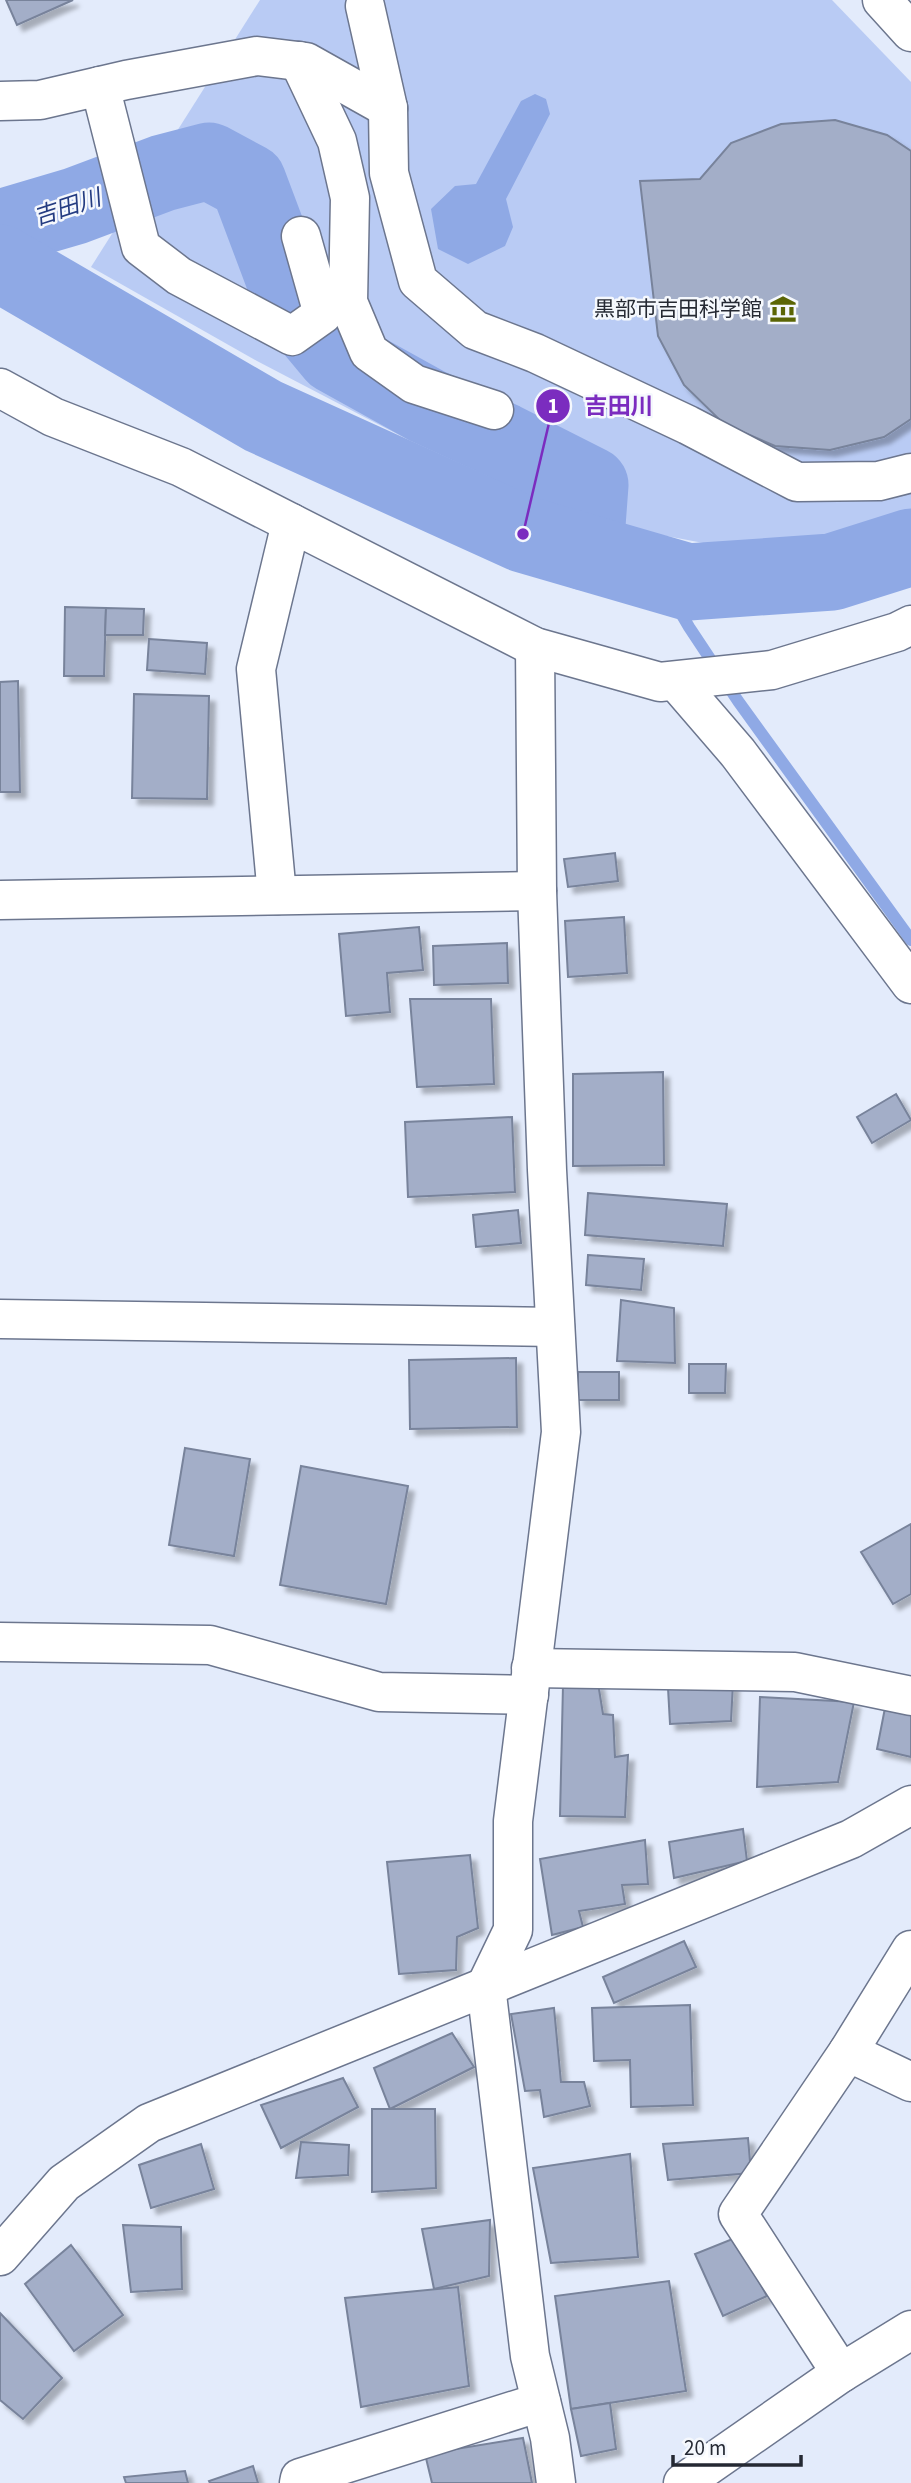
<svg xmlns="http://www.w3.org/2000/svg" width="911" height="2483" viewBox="0 0 911 2483" font-family="'Source Sans 3','Noto Sans JP',sans-serif">
	<style>
		.green { fill: #b9cbf4 }
		.water { fill: #8fa9e5 }
		.lines { fill: none; stroke-linecap: round; stroke-linejoin: round }
		.stream { stroke: #8fa9e5; stroke-width: 12 }
		.river { stroke: #8fa9e5; stroke-width: 77 }
		.building { fill: #a3aec8; stroke: #78839b; stroke-width: 2; filter: url(#shadow) }
		.minor-casing { stroke: #6c768e; stroke-width: 41 }
		.tertiary-casing { stroke: #6c768e; stroke-width: 41 }
		.minor { stroke: #fff; stroke-width: 38 }
		.tertiary { stroke: #fff; stroke-width: 38 }
		.labels { text-anchor: middle; stroke-width: 5; stroke-linejoin: round; paint-order: stroke }
		.poi-label { font-size: 21px; fill: #252933; stroke: #f5f8fd; text-anchor: end }
		.water-label { font-size: 23px; font-style: italic; fill: #243c82; stroke: #f5f8fd }
		.leader { fill: none; stroke: #7b2cbf; stroke-width: 2.5 }
		.callout-dot { fill: #7b2cbf; stroke: #f5f8fd; stroke-width: 2.5 }
		.mark-label { font-size: 21px; text-anchor: middle; font-weight: bold; fill: #fff }
		.callout-label { font-size: 23px; text-anchor: middle; font-weight: bold; fill: #7b2cbf; stroke: #f5f8fd; stroke-width: 5; stroke-linejoin: round; paint-order: stroke }
	</style>
	<defs>
		<filter id="shadow"><feDropShadow dx="6" dy="6" stdDeviation="2" flood-color="#0004"/></filter>
	</defs>
	<rect width="100%" height="100%" fill="#e3ebfb"/>
	<polygon class="green" points="260,0 832,0 911,82 911,519 826,549 714,545 550,514 257,361 91,267"/>
	<polygon class="water" points="535,94 546,99 550,114 506,199 513,227 505,246 468,264 438,249 431,209 455,186 476,184 521,101"/>
	<g class="lines">
		<polyline class="stream" points="658,574 689,627 738,701 911,940"/>
		<g class="river">
			<polyline points="0,228 75,206 163,173 209,161 248,182 295,307 335,355 427,406 503,441 590,485 585,552"/>
			<polyline points="0,263 263,416 523,534 688,582 832,572 911,547"/>
		</g>
	</g>
	<g class="building">
		<polygon points="6,0 73,0 17,25"/>
		<polygon points="835,120 887,135 911,151 911,419 884,437 830,450 775,446 724,424 684,385 658,336 640,181 700,179 731,143 781,124"/>
		<polygon points="65,607 106,608 104,676 64,676"/>
		<polygon points="106,608 144,609 143,635 105,635"/>
		<polygon points="149,639 207,643 205,674 147,670"/>
		<polygon points="18,681 20,792 0,792 0,682"/>
		<polygon points="134,694 209,696 207,799 132,798"/>
		<polygon points="615,853 618,881 568,887 564,859"/>
		<polygon points="624,917 627,973 568,977 565,921"/>
		<polygon points="419,927 423,970 387,973 390,1012 346,1016 339,934"/>
		<polygon points="507,943 508,983 434,985 433,946"/>
		<polygon points="410,999 491,999 494,1084 417,1087"/>
		<polygon points="663,1072 664,1165 573,1166 573,1074"/>
		<polygon points="896,1094 911,1120 872,1143 857,1117"/>
		<polygon points="512,1117 515,1192 408,1197 405,1122"/>
		<polygon points="588,1193 727,1204 723,1246 585,1235"/>
		<polygon points="518,1210 521,1243 476,1247 473,1215"/>
		<polygon points="588,1255 644,1259 641,1290 586,1285"/>
		<polygon points="621,1300 674,1308 675,1363 617,1361"/>
		<polygon points="516,1358 517,1427 410,1429 409,1360"/>
		<polygon points="689,1364 726,1364 725,1393 689,1393"/>
		<rect x="578" y="1372" width="41" height="28"/>
		<polygon points="185,1448 250,1459 234,1556 169,1545"/>
		<polygon points="301,1466 408,1486 386,1604 280,1585"/>
		<polygon points="911,1524 911,1594 893,1604 861,1552"/>
		<polygon points="598,1683 603,1714 613,1715 615,1757 628,1755 625,1817 560,1816 563,1685"/>
		<polygon points="733,1683 731,1721 670,1724 668,1688"/>
		<polygon points="760,1697 854,1702 838,1782 757,1787"/>
		<polygon points="885,1708 911,1712 911,1757 877,1749"/>
		<polygon points="743,1829 747,1861 674,1878 669,1842"/>
		<polygon points="645,1840 648,1884 622,1885 625,1904 579,1911 583,1927 552,1935 540,1859"/>
		<polygon points="470,1855 478,1928 457,1937 456,1970 399,1974 387,1862"/>
		<polygon points="684,1941 696,1967 614,2003 603,1977"/>
		<polygon points="690,2005 693,2105 631,2107 630,2060 594,2061 592,2008"/>
		<polygon points="554,2008 561,2082 584,2082 590,2106 544,2117 540,2090 525,2091 511,2014"/>
		<polygon points="452,2033 474,2067 390,2109 374,2068"/>
		<polygon points="343,2078 358,2107 281,2148 261,2105"/>
		<polygon points="372,2109 435,2109 436,2188 372,2192"/>
		<polygon points="748,2138 751,2173 668,2180 663,2144"/>
		<polygon points="301,2142 349,2145 348,2175 296,2178"/>
		<polygon points="201,2144 214,2189 151,2208 139,2165"/>
		<polygon points="630,2154 638,2257 551,2263 533,2168"/>
		<polygon points="490,2220 489,2276 434,2289 422,2229"/>
		<polygon points="123,2225 181,2227 182,2289 131,2292"/>
		<polygon points="735,2238 767,2296 723,2316 695,2254"/>
		<polygon points="71,2245 123,2315 74,2351 25,2284"/>
		<polygon points="669,2281 686,2391 571,2409 555,2296"/>
		<polygon points="458,2287 469,2386 361,2407 345,2298"/>
		<polygon points="0,2313 62,2378 23,2419 0,2400"/>
		<polygon points="610,2403 616,2449 581,2456 571,2409"/>
		<polygon points="523,2438 532,2483 432,2483 425,2454"/>
		<polygon points="253,2466 258,2483 210,2483 209,2481"/>
		<polygon points="185,2471 188,2483 126,2483 124,2477"/>
	</g>
	<g class="lines">
		<defs>
			<g id="minor">
				<polyline points="365,6 388,108 389,173 418,281 475,330 535,353 688,425 797,482 879,481 911,473"/>
				<polyline points="299,61 337,141 350,198 348,302 369,352 414,384 494,410"/>
				<polyline points="100,86 141,247 179,276 292,336 323,314 301,236"/>
				<polyline points="0,101 40,100 126,80 257,56 306,62 388,108"/>
				<polyline points="0,388 53,417 181,467 535,647 660,682 772,670 897,632 911,625"/>
				<polyline points="535,647 537,891 547,1170 561,1432 513,1821 513,1930 486,1986 530,2356 550,2438 556,2483"/>
				<polyline points="676,681 738,753 911,984"/>
				<polyline points="277,895 256,669 291,523"/>
				<polyline points="0,900 537,891"/>
				<polyline points="0,1319 555,1327"/>
				<polyline points="0,1642 210,1645 379,1692 529,1695"/>
				<polyline points="531,1668 795,1672 911,1696"/>
				<polyline points="848,2052 911,1950"/>
				<polyline points="0,2256 64,2183 149,2123 851,1839 911,1805"/>
				<polyline points="841,2373 738,2214 848,2052 911,2082"/>
				<polyline points="299,2483 300,2478 541,2402"/>
				<polyline points="683,2483 841,2373 911,2330"/>
			</g>
			<polyline id="tertiary" points="882,0 911,32"/>
		</defs>
		<use href="#minor" class="minor-casing"/>
		<use href="#tertiary" class="tertiary-casing"/>
		<use href="#minor" class="minor"/>
		<use href="#tertiary" class="tertiary"/>
	</g>
	<defs>
		<symbol id="museum-bare" viewBox="-9 -9 18 18"><path d="M0-6L6-3V-2H-6V-3ZM-5-1h2V3h-2ZM-1-1h2V3h-2ZM3-1h2V3H3ZM-6 4H6V6H-6Z" fill="#5b6505" stroke="#f5f8fd" stroke-width="2.5" paint-order="stroke"/></symbol>
	</defs>
	<g fill-rule="evenodd">
		<use href="#museum-bare" x="764" y="290" width="38" height="38"/>
	</g>
	<g class="labels">
		<g class="poi-label">
			<text x="762" y="316">黒部市吉田科学館</text>
		</g>
		<g class="water-label">
			<text transform="translate(67 207) rotate(-18)" y="8">吉田川</text>
		</g>
	</g>
	<path class="leader" d="M523 534L553 406"/>
	<g class="callout-dot">
		<circle cx="523" cy="534" r="7"/>
		<circle cx="553" cy="406" r="18"/>
	</g>
	<g class="mark-label">
		<text x="553" y="413">1</text>
	</g>
	<g class="callout-label">
		<text x="619" y="414">吉田川</text>
	</g>
	<path d="M673 2455v10h128v-10" fill="none" stroke="#252933" stroke-width="3.5"/>
	<text x="684" y="2455" font-size="21" fill="#252933" stroke="#f5f8fd" stroke-width="5" paint-order="stroke">20 m</text>
</svg>
